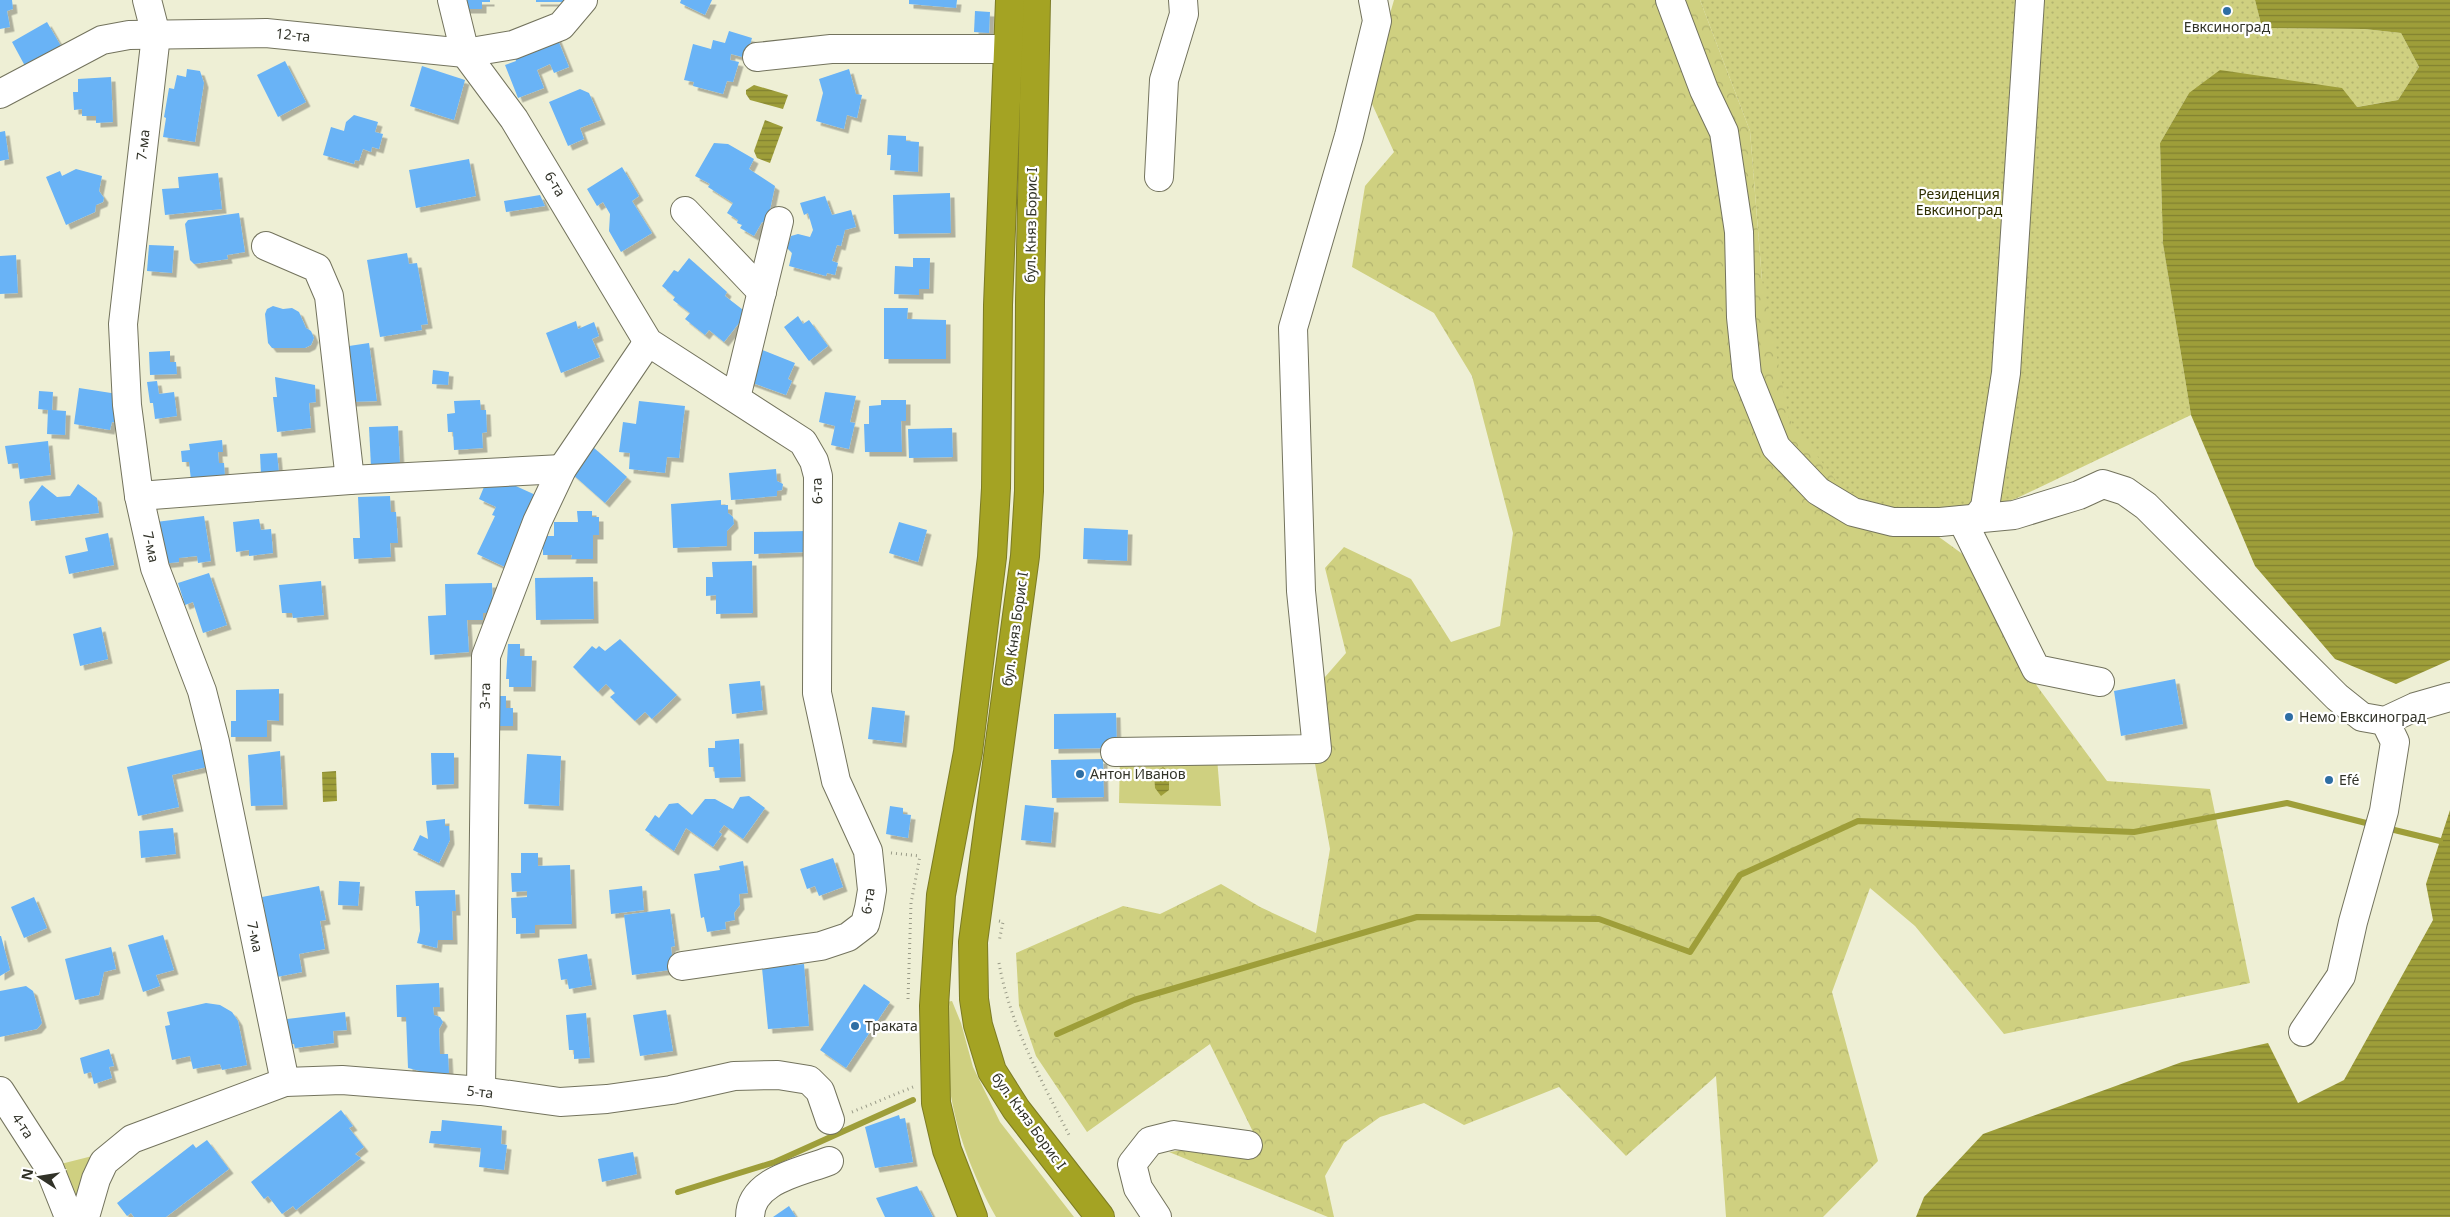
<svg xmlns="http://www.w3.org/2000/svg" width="2450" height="1217" viewBox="0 0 2450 1217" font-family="'Noto Sans',sans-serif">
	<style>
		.grass { fill: #cfd080 }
		.forest { fill: url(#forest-crowns) }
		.park { fill: url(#park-dots) }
		.water { fill: url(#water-rules) }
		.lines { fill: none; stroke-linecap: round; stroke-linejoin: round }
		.stream { stroke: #9e9e39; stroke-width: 6 }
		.building { fill: #69b3f6; filter: url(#shadow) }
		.minor-casing { stroke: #73735d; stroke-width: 30 }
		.highway-casing { stroke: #7c7b25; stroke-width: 30 }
		.path { stroke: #9a9b88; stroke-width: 3; stroke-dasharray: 1 4; stroke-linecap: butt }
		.minor { stroke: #fff; stroke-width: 28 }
		.highway { stroke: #a4a323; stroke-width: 28 }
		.poi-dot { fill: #2e6ea4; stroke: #fff; stroke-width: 2 }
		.labels { text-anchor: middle; stroke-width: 4.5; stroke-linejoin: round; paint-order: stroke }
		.poi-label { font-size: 14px; fill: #313228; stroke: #fff; text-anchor: start }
		.street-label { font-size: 14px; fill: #313228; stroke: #fff }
		.park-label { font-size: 14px; fill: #2e2e02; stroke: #fff }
	</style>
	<defs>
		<pattern id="forest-crowns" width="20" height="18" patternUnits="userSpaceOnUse" patternTransform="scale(1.25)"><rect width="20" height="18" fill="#cfd080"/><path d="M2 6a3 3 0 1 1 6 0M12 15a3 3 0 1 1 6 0" fill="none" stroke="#b2b36f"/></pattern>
		<pattern id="park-dots" width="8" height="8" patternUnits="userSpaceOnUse" patternTransform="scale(1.25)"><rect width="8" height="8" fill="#cfd080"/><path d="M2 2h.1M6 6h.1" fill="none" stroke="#b2b36f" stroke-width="1.8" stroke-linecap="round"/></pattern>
		<pattern id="water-rules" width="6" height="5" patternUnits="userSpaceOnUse" patternTransform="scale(1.25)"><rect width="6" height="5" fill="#9e9e39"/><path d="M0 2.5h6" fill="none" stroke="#818130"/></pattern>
		<filter id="shadow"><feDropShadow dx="4.5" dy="4.5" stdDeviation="0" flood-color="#0004"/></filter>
	</defs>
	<rect width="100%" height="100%" fill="#eeefd5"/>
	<g class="grass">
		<polygon points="1120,757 1217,758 1221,806 1119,803"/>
		<path d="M 952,1001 L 961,1023 L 973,1067 L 1000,1122 L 1074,1217 L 996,1217 C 973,1176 955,1130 949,1083 C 946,1057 948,1029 947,1002 Z"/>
		<polygon points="116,1150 85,1217 49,1167"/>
	</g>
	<polygon class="forest" points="1394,0 1700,0 1750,131 1762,280 1906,513 1968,558 2037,686 2107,781 2210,789 2250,983 2004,1034 1915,926 1870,888 1832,992 1878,1161 1823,1217 1726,1217 1716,1076 1626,1156 1559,1087 1464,1125 1424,1103 1380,1117 1344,1143 1325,1176 1334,1217 1328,1217 1169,1152 1257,1140 1210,1044 1087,1132 1036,1056 1019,1006 1016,953 1123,906 1160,914 1221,884 1260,907 1316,933 1330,849 1304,701 1346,653 1325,568 1344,547 1411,579 1451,642 1500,626 1513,533 1472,376 1434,313 1352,267 1365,186 1394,152 1367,93"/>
	<polygon class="park" points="1700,0 2255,0 2262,28 2364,29 2401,33 2419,67 2398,100 2356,107 2189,93 2160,143 2163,244 2191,415 2015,499 1985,507 1906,513 1843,490 1789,419 1762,280 1750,131"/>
	<g class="water">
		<polygon points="2255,0 2450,0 2450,660 2396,684 2335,659 2255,566 2191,415 2163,244 2160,143 2189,93 2220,70 2342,88 2357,107 2398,100 2419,67 2401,33 2364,29 2262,28"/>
		<polygon points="754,85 788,95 783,109 750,100 746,94 746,90"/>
		<polygon points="765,120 783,127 770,163 757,158 754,151"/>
		<polygon points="1163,767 1169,772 1169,790 1161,796 1155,788 1154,773"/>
		<polygon points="336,771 337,801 323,802 322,772"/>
		<polygon points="2450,810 2450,1217 1916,1217 1924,1197 1983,1134 2182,1062 2268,1043 2298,1103 2344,1080 2433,920 2426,884"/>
	</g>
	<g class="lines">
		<g class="stream">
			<polyline points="2386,828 2440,841"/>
			<polyline points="1057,1034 1134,1000 1417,917 1599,919 1690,952 1740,875 1858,821 2134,832 2287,803 2374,825"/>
			<polyline points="678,1192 775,1162 913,1100"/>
		</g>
	</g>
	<g class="building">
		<polygon points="0,0 12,0 13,9 7,11 10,27 0,29"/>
		<polygon points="461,0 490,0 490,2 482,2 482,9 463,9"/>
		<rect x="536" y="0" width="33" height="2"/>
		<polygon points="681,0 712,0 705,15 680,3"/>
		<polygon points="909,0 957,0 956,8 909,4"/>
		<polygon points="975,11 990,12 989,33 974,32"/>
		<polygon points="47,22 61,46 25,66 12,42"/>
		<polygon points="729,31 752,38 746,58 731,54 730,60 739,62 733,82 727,81 723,94 693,86 694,82 684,80 693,44 711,49 713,40 725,43"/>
		<polygon points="556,35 569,67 554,73 550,64 537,70 544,88 518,98 505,65 516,61 513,51"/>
		<polygon points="285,61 306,102 278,117 257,75"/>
		<polygon points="422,66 465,80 454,120 410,106"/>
		<polygon points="187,69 200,71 204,83 195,142 163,137 166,118 164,117 169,88 174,89 177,75 186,77"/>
		<polygon points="849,69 856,94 862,95 857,118 847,115 844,129 816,121 823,93 819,79"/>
		<polygon points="111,77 113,122 96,123 96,116 82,116 82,109 74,110 73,92 78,92 78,79"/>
		<polygon points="580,89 589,93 601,120 580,128 584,139 568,146 549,102"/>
		<polygon points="354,115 378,122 375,132 383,134 379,149 372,147 371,152 363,149 359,161 355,160 354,164 323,155 331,127 344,131 346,122"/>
		<polygon points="5,131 9,159 0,161 0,132"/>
		<polygon points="888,135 906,136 906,141 919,142 918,172 890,170 891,155 887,155"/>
		<polygon points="714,143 728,144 754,159 749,169 775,186 767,224 762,222 754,236 740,228 742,225 737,223 738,220 727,213 733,203 708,187 710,184 695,176"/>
		<polygon points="469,159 476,196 416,208 409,170"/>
		<polygon points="622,167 639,196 632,201 652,233 621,252 609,231 610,214 603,202 597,206 587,189"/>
		<polygon points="76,169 102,176 99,191 104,198 103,202 96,205 95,212 66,225 46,177 60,171 62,176"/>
		<polygon points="218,173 222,209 165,215 162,189 179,188 178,177"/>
		<polygon points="950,193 951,233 894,234 893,195"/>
		<polygon points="540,195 545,206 506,212 504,201"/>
		<polygon points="825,196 832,215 851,210 856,227 845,230 841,246 837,245 832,261 838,263 835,275 827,273 826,276 789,266 792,253 787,248 791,236 798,234 810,237 813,230 808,213 804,215 800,203"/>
		<polygon points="239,213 245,252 227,255 228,259 194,264 190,260 185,224 188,220"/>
		<polygon points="149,245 174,246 172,273 147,271"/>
		<polygon points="407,253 409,264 417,263 428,324 421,325 422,330 380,337 367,260"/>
		<polygon points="16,255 18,293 0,294 0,256"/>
		<polygon points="689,258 727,292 725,296 747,313 724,342 709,330 705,335 685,319 690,313 673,300 675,297 662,286 674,270 678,272"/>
		<polygon points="913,258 930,258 929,289 919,289 919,295 894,294 895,266 913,267"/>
		<polygon points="273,306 283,309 292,308 299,312 306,328 311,331 314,338 311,345 305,348 272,348 268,343 265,314 267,309"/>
		<polygon points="884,308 908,308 907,319 946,320 946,359 884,359"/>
		<polygon points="798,316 803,324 809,320 828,346 809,361 784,327"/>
		<polygon points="576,321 578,329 594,322 599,336 592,339 600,357 561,373 546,333"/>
		<polygon points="369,343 377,401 350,402 349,346"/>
		<polygon points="760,349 795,363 788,379 792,381 786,395 747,381"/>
		<polygon points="170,351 170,362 176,362 177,374 150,375 149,352"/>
		<polygon points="433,370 449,372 448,385 432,384"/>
		<polygon points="275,377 315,385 316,402 309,403 311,428 277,432 273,397 277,397"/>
		<polygon points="157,381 159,394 174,392 177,416 155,419 153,403 150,403 147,382"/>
		<polygon points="79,388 124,395 119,423 112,422 110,430 74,424"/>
		<polygon points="39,391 53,392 52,410 66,411 65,435 47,434 48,410 38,409"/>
		<polygon points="825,392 856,396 850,422 855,423 849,449 831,445 835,426 819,422"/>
		<polygon points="480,400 481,410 486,410 487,432 482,433 483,448 454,450 453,432 448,432 447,414 455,413 454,401"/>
		<polygon points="881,400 906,400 906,421 901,421 902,452 865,452 864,424 869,424 869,406 881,405"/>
		<polygon points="639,401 685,406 679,458 667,457 665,473 629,469 630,453 619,452 623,422 636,424"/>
		<polygon points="398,426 400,465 371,467 369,427"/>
		<polygon points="952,428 953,457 909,458 908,429"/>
		<polygon points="222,440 223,452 218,452 219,463 224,463 225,476 191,480 189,462 182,462 181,451 190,450 189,444"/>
		<polygon points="48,441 51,475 20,479 18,463 8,464 5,446"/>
		<polygon points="593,447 627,477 605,503 570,472"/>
		<polygon points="277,453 279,473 261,474 260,454"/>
		<polygon points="776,469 777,481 783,484 782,490 777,491 777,496 731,500 729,473"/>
		<polygon points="486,482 507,482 540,497 507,568 477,554 495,516 492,515 496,507 479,499"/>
		<polygon points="78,484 97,498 99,513 31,521 29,502 42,485 57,497 70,496"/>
		<polygon points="390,496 391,512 396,512 398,543 390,543 391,557 354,559 353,538 360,538 358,497"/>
		<polygon points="721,500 721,505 728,505 728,513 733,517 734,524 727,531 727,546 673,548 671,504"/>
		<polygon points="577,511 592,511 592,517 599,517 599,535 593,535 593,559 571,559 572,555 543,555 543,536 554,536 554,522 578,522"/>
		<polygon points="204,516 211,561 198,563 197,556 179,558 179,562 162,564 156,522"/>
		<polygon points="259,519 261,530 271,529 273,553 249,556 249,550 236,552 233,522"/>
		<polygon points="899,522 927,530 918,562 889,553"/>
		<polygon points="1084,528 1128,530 1127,561 1083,559"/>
		<polygon points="807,531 807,552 754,554 754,532"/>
		<polygon points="108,533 114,565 69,574 65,556 88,551 85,538"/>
		<polygon points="752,561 753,613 716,614 716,595 706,596 706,577 713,577 712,562"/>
		<polygon points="209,573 227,625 203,633 193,602 185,605 178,583"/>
		<polygon points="593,577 594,619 536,620 535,578"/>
		<polygon points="321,581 324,615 293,618 292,613 282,613 279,585"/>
		<polygon points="492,583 493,613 483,613 483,620 467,620 469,652 430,655 428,616 446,615 445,584"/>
		<polygon points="101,627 108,659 80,666 73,634"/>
		<polygon points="620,639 677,695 652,719 645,712 635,721 610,697 615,693 606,684 598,692 573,667 592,646 596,649 599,646 605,651"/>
		<polygon points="508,644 520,644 520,656 532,656 531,687 509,687 509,679 506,679"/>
		<polygon points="2175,679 2183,724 2121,736 2114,691"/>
		<polygon points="760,681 763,710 732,714 729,684"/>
		<polygon points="279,689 279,721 267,720 267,737 231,737 231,721 236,721 236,690"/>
		<polygon points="495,696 506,696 506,708 513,708 513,726 495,726"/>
		<polygon points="872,707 905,711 902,743 868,739"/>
		<polygon points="1116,713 1117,748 1054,749 1054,714"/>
		<polygon points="739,739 741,777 715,778 714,767 709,767 708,748 715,748 715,741"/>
		<polygon points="203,749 207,767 172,775 179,807 138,816 127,767"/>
		<polygon points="280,751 283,805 251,806 248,755"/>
		<polygon points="431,753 454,753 454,784 432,785"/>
		<polygon points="527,754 561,756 559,806 524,804"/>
		<polygon points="1103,759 1104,797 1052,798 1051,760"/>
		<polygon points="749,796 765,808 743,839 724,825 719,832 722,834 713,847 686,828 674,851 645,830 655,815 659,818 669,804 678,803 692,815 705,799 715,799 733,809 740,797"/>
		<polygon points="1025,805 1054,808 1051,843 1021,840"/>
		<polygon points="890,806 903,808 903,814 911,815 908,838 886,834"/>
		<polygon points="445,819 445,826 449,826 450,840 439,863 413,850 420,835 428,839 426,821"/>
		<polygon points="173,828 176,854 141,858 139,831"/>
		<polygon points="521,853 538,853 538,866 570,865 572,924 535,925 535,933 516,934 516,918 512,918 511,898 527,897 527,891 512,892 511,873 521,873"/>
		<polygon points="833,858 843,887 819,896 815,886 807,889 800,869"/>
		<polygon points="743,861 748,893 739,894 740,905 734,913 735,920 725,922 726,929 707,932 704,917 701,918 694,874 720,870 719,866"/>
		<polygon points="339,881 360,882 358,906 338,905"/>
		<polygon points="319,886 326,920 320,921 325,949 299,954 302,972 277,977 262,897"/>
		<polygon points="642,886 644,910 611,914 609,890"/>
		<polygon points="455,890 456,911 452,911 453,940 438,940 437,948 417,943 420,931 419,906 416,906 415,891"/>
		<polygon points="34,897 47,928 24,938 11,907"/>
		<polygon points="670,909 675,946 671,947 673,965 670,970 632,975 624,915"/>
		<polygon points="163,935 174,970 156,975 160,986 143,992 128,945"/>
		<polygon points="1,936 10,970 0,976 0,936"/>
		<polygon points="111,947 116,969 104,972 99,995 75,1000 65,959"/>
		<polygon points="587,954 592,985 569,989 567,979 561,980 558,959"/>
		<polygon points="804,964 809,1026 768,1029 762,968"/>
		<polygon points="439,983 440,1007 433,1007 434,1015 440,1017 443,1022 439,1029 440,1054 448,1054 449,1073 432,1074 408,1068 406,1017 397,1017 396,985"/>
		<polygon points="864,984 890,1002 846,1068 820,1050"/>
		<polygon points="26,986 33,991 42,1023 37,1029 0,1037 0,991"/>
		<polygon points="206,1003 220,1005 232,1012 238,1021 247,1065 222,1070 220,1064 193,1069 190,1056 172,1060 165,1026 170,1025 167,1012"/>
		<polygon points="666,1010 673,1051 640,1056 633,1015"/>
		<polygon points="345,1012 347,1030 333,1031 334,1043 295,1048 294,1044 290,1044 287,1019"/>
		<polygon points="586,1013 590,1058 574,1059 574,1050 569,1050 566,1015"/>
		<polygon points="109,1049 114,1066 109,1067 112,1078 94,1084 91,1072 84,1074 80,1058"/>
		<polygon points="341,1110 353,1126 349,1128 364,1147 355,1154 361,1158 296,1210 293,1206 282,1214 268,1196 264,1199 251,1182"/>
		<polygon points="899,1115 900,1119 905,1118 913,1162 875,1168 865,1127"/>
		<polygon points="442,1120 502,1126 501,1144 507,1145 504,1170 479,1167 481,1148 429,1143 431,1131 441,1131"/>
		<polygon points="207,1140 229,1169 166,1217 134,1217 131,1213 127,1216 117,1203 193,1144 196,1148"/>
		<polygon points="633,1152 637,1174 602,1182 598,1159"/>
		<polygon points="917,1186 933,1217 885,1217 876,1198"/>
		<polygon points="789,1206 796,1217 773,1217"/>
	</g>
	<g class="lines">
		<defs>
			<g id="minor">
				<polyline points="147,0 156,35 123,324 127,405 139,496 155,568 202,691 215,742 285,1082"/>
				<polyline points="452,0 465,53 514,119 648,342 803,442 814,461 818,476 817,693 836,781 868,851 872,890 869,908 865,924 848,937 821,946 682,966"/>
				<polyline points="1670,0 1704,90 1724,132 1739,232 1741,317 1747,375 1776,447 1818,491 1853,512 1893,522 1940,522 2014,515 2079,495 2103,484 2125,491 2146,506 2337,697 2362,717 2385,721 2415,707 2450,697"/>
				<polyline points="757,57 831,49 1009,49"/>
				<polyline points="0,94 102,40 129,35 266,33 465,53 513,45 561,26 583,0"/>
				<polyline points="1159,177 1164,80 1184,14 1183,0"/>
				<polyline points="685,211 762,292"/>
				<polyline points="266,246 317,268 329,296 350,480"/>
				<polyline points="736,398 779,221"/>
				<polyline points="139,496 350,480 562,469"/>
				<polyline points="1976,519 1985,507 2006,373 2030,0"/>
				<polyline points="1962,520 2036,669 2100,682"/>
				<polyline points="1115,752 1317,749 1301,591 1293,328 1349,136 1377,21 1373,0"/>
				<polyline points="2303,1032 2341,976 2353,922 2384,811 2395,742 2385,721"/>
				<polyline points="0,1091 49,1167 69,1217"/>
				<polyline points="481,1091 486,656 537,522 562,469 648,342"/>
				<polyline points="85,1217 96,1179 104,1162 132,1139 285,1082 342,1080 481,1091 560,1102 607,1099 671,1090 734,1076 778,1075 809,1080 820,1091 830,1120"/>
				<path d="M 750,1217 C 750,1180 801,1172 829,1161"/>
				<polyline points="1157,1217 1138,1188 1132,1164 1150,1141 1174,1135 1248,1145"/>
			</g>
			<g id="highway">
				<polyline points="1036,0 1030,301 1029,491 1025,556 973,942 974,999 978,1025 992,1071 1016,1109 1100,1217"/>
				<polyline points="973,1217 947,1150 936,1103 934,1006 941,895 968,752 992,557 996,488 998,305 1010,0"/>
			</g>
		</defs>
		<use href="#minor" class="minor-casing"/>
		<use href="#highway" class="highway-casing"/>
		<g class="path">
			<polyline points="891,853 920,856"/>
			<polyline points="999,921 1003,922 999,942"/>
			<path d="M 999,963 C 1010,1025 1041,1079 1069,1135"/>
			<polyline points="908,999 911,903 920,856"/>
			<polyline points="852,1112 913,1087"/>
		</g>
		<use href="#minor" class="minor"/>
		<use href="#highway" class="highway"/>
	</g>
	<g class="poi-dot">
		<circle cx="2227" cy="11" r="5"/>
		<circle cx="2289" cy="717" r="5"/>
		<circle cx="1080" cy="774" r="5"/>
		<circle cx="2329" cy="780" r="5"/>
		<circle cx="855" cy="1026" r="5"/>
	</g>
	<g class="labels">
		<g class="poi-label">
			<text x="2227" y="32" text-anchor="middle">Евксиноград</text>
			<text x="2299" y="722">Немо Евксиноград</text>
			<text x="1090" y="779">Антон Иванов</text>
			<text x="2339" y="785">Efé</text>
			<text x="865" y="1031">Траката</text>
		</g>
		<g class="street-label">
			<text transform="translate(293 35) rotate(6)" y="5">12-та</text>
			<text transform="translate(143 145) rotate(-84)" y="5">7-ма</text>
			<text transform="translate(555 184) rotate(59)" y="5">6-та</text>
			<text transform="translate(1031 225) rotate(-89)" y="5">бул. Княз Борис I</text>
			<text transform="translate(817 491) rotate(-92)" y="5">6-та</text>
			<text transform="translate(151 547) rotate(77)" y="5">7-ма</text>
			<text transform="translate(1015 629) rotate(-82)" y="5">бул. Княз Борис I</text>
			<text transform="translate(485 696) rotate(-89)" y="5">3-та</text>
			<text transform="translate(868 901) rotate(-82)" y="5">6-та</text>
			<text transform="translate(255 937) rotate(78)" y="5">7-ма</text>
			<text transform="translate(480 1092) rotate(6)" y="5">5-та</text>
			<text transform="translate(1029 1121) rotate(54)" y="5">бул. Княз Борис I</text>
			<text transform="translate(23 1126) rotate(57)" y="5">4-та</text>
		</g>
		<g class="park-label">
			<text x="1959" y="199">Резиденция<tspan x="1959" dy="16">Евксиноград</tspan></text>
		</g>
	</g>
	<g transform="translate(40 1177) rotate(282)" stroke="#ffffff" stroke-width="4" paint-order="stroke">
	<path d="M0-4L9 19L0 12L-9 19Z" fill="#313228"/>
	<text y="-8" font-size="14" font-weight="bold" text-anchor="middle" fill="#313228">N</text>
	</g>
</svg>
